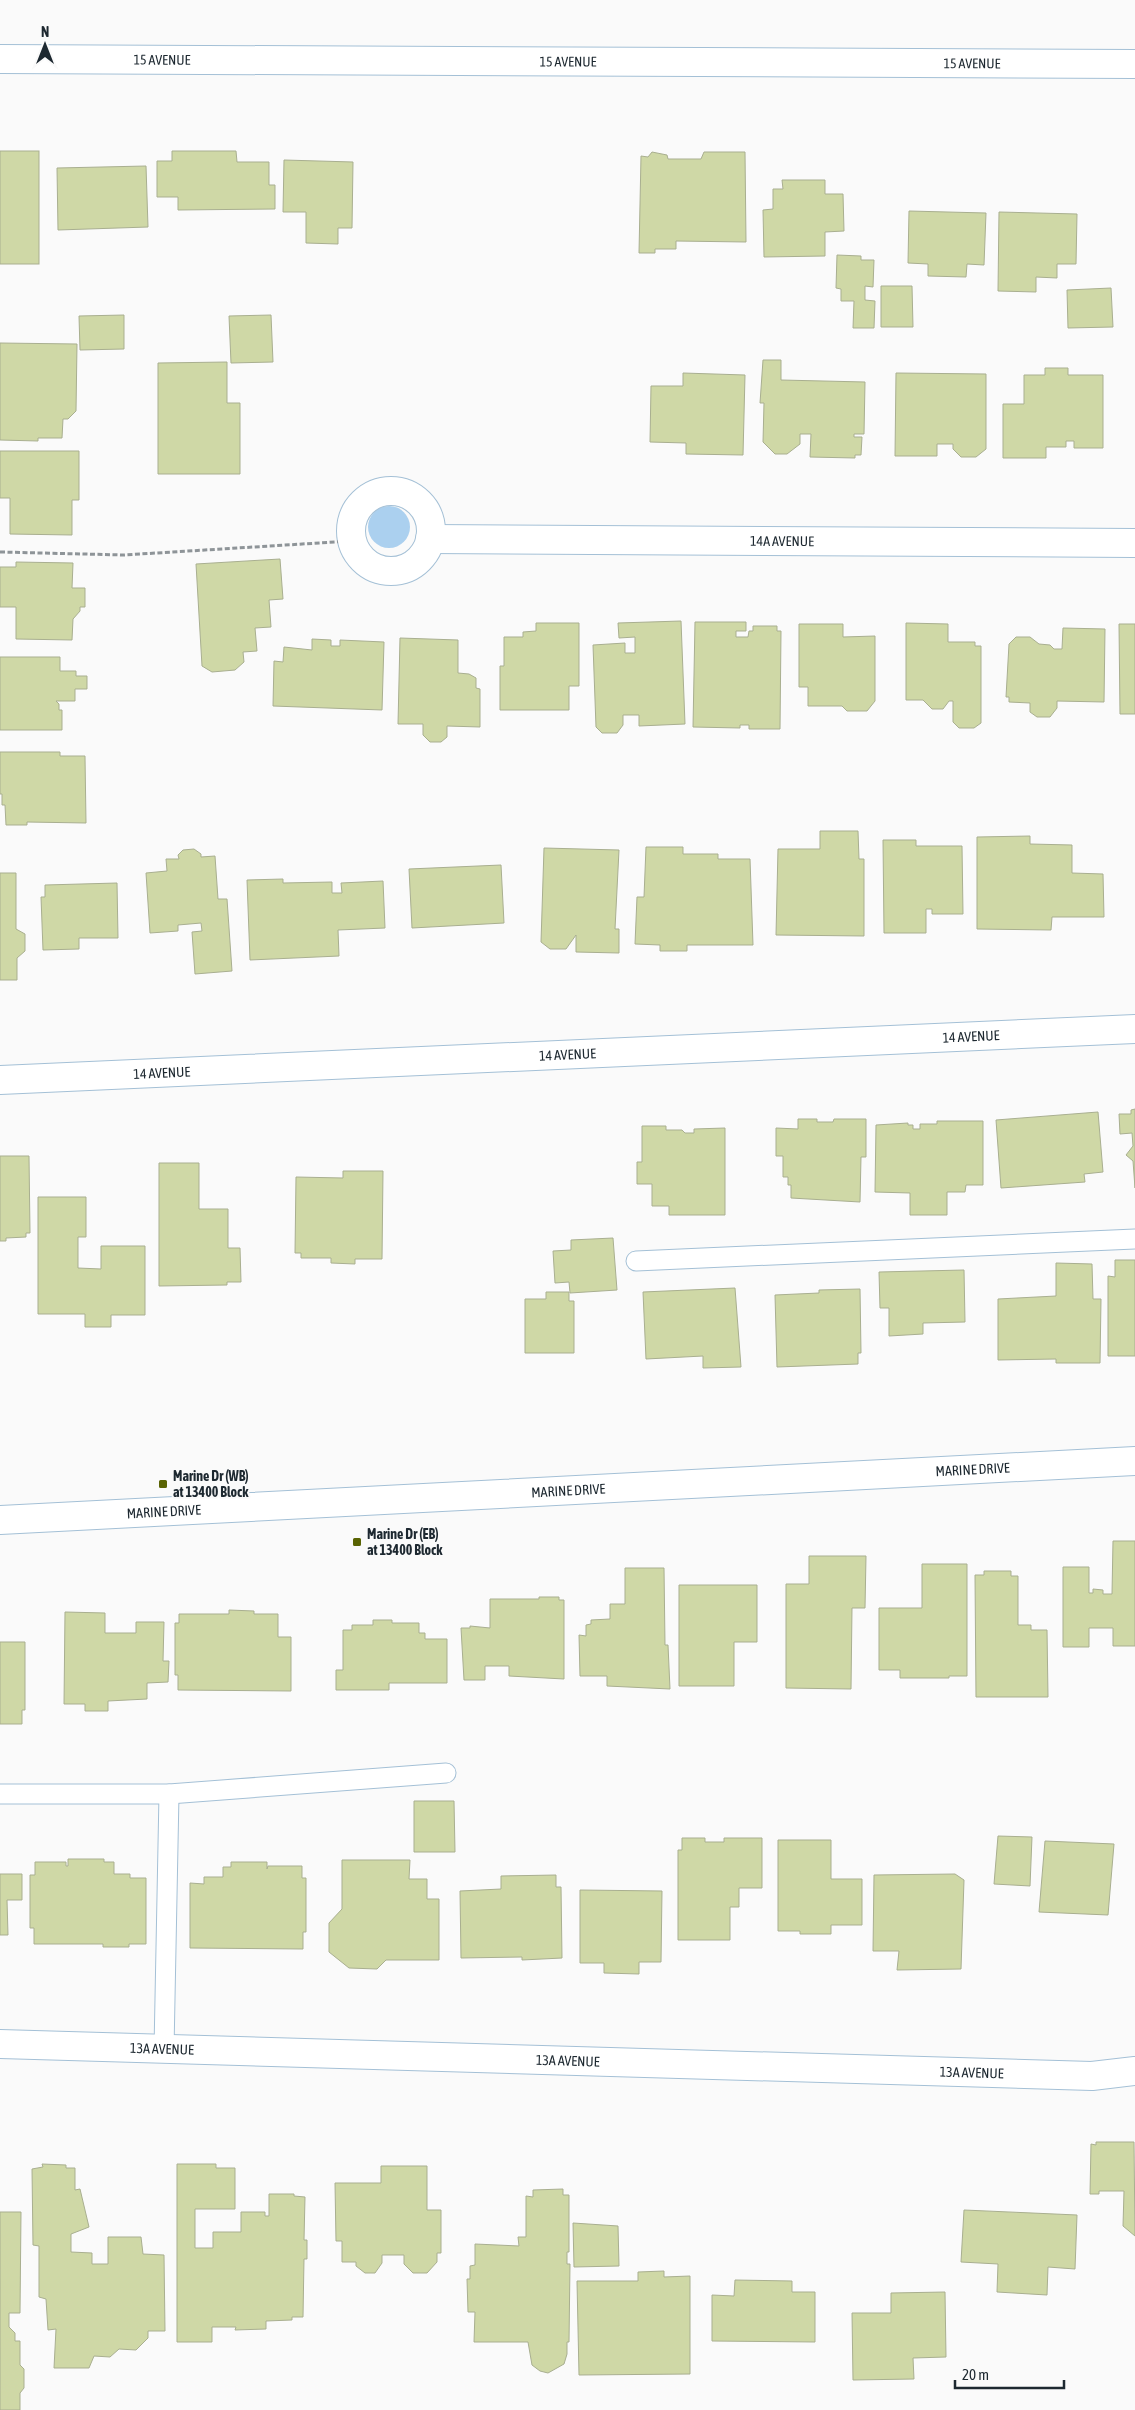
<svg xmlns="http://www.w3.org/2000/svg" width="1135" height="2410" viewBox="0 0 1135 2410" font-family="'Asap Condensed',sans-serif">
	<style>
		.green { fill: #abd0ef }
		.building { fill: #cfd8a6; stroke: #a9af90 }
		.lines { fill: none; stroke-linecap: round; stroke-linejoin: round }
		.lane-casing { stroke: #a4c0d6; stroke-width: 21 }
		.street-casing { stroke: #a4c0d6; stroke-width: 30 }
		.secondary-casing { stroke: #a4c0d6; stroke-width: 30 }
		.path { stroke: #8e9498; stroke-width: 3; stroke-dasharray: 5 2.5; stroke-linecap: butt }
		.lane { stroke: #fff; stroke-width: 19 }
		.street { stroke: #fff; stroke-width: 28 }
		.secondary { stroke: #fff; stroke-width: 28 }
		.poi-dot { fill: #596303; stroke: #fafafa; stroke-width: 2 }
		.labels { text-anchor: middle; stroke-width: 4; stroke-linejoin: round; paint-order: stroke }
		.street-label { font-size: 14px; fill: #1d2830; stroke: #fafafa }
		.poi-label { font-size: 14px; font-weight: bold; fill: #1d2830; stroke: #fafafa; text-anchor: start }
	</style>
	<rect width="100%" height="100%" fill="#fafafa"/>
	<circle class="green" cx="389" cy="527" r="21"/>
	<g class="building">
		<rect x="0" y="151" width="39" height="113"/>
		<polygon points="172,151 236,151 237,162 269,162 269,185 275,185 275,209 178,210 178,197 157,197 157,161 172,161"/>
		<polygon points="652,152 667,155 668,159 701,159 704,152 745,152 746,242 676,241 676,249 655,249 655,253 639,253 641,156 648,157"/>
		<polygon points="284,160 353,162 352,228 338,228 338,244 306,243 306,212 283,212"/>
		<polygon points="146,166 148,227 58,230 57,168"/>
		<polygon points="782,180 825,180 825,194 843,194 844,231 825,232 825,256 764,257 763,210 773,209 773,189 783,189"/>
		<polygon points="909,211 986,213 984,265 967,264 966,277 928,276 928,264 908,263"/>
		<polygon points="999,212 1077,214 1076,264 1057,264 1057,278 1036,277 1036,292 998,291"/>
		<polygon points="837,255 861,256 861,260 874,260 873,287 865,286 865,300 875,301 874,328 853,328 854,301 841,301 841,289 836,288"/>
		<polygon points="881,286 912,286 913,327 881,327"/>
		<polygon points="1111,288 1113,327 1068,328 1067,290"/>
		<polygon points="124,315 124,349 80,350 79,316"/>
		<polygon points="271,315 273,362 231,363 229,316"/>
		<polygon points="0,343 77,344 76,411 68,419 63,419 62,438 38,438 38,441 0,440"/>
		<polygon points="763,360 781,360 781,380 865,382 864,434 854,434 854,437 862,437 861,455 855,455 855,458 810,457 811,434 800,434 800,444 787,454 775,454 763,442 764,403 760,403"/>
		<polygon points="227,362 227,403 240,403 240,474 158,474 158,363"/>
		<polygon points="1045,368 1068,368 1068,375 1103,375 1103,448 1074,448 1074,441 1066,441 1066,447 1046,447 1046,458 1003,458 1003,404 1024,404 1024,375 1045,375"/>
		<polygon points="683,373 745,375 743,455 686,454 686,443 650,442 651,386 683,386"/>
		<polygon points="896,373 986,374 986,449 976,457 961,457 953,449 953,444 937,444 937,456 895,456"/>
		<polygon points="0,451 79,451 79,500 72,500 72,535 10,534 10,498 0,498"/>
		<polygon points="280,559 283,599 269,600 271,627 255,628 257,651 243,652 244,662 235,670 212,672 202,666 196,564"/>
		<polygon points="16,562 73,563 72,588 85,588 85,607 80,607 80,611 73,619 72,640 16,639 16,607 0,607 0,567 16,567"/>
		<polygon points="681,621 685,724 639,726 639,715 623,715 623,725 617,733 602,733 596,727 593,645 625,643 625,653 635,653 635,637 619,638 618,623"/>
		<polygon points="695,622 746,622 746,631 736,631 736,637 748,637 749,631 753,631 753,626 777,626 777,631 781,631 780,729 749,729 749,725 740,725 740,728 693,727"/>
		<polygon points="536,623 579,623 579,686 569,686 569,710 500,710 500,666 504,666 504,637 523,637 523,632 536,631"/>
		<polygon points="906,623 948,624 948,642 975,642 975,646 981,646 981,723 974,728 959,728 953,722 953,701 949,701 943,709 932,709 923,700 906,700"/>
		<polygon points="799,624 843,624 843,637 875,636 875,701 867,711 847,711 842,706 808,706 808,687 799,687"/>
		<polygon points="1119,624 1135,624 1135,714 1120,714"/>
		<polygon points="1063,628 1105,629 1104,702 1057,701 1057,708 1050,717 1037,717 1030,712 1030,703 1009,702 1009,697 1006,697 1009,644 1016,637 1030,637 1039,644 1050,645 1054,649 1062,649"/>
		<polygon points="400,638 458,640 458,673 469,674 476,678 476,688 480,689 480,727 447,726 447,737 441,742 430,742 423,735 423,724 398,724"/>
		<polygon points="312,639 331,640 331,646 340,646 340,640 384,642 382,710 273,706 274,661 283,662 284,647 312,650"/>
		<polygon points="0,657 60,657 60,671 76,671 76,676 87,676 87,689 75,689 75,701 56,701 59,704 59,710 62,710 62,730 0,730"/>
		<polygon points="0,752 60,752 60,756 85,756 86,823 27,822 27,825 6,825 5,805 2,805 2,794 0,794"/>
		<polygon points="820,831 858,831 859,859 864,859 864,936 776,935 778,849 820,849"/>
		<polygon points="1030,836 1030,844 1072,845 1072,873 1103,874 1104,917 1052,917 1051,930 977,929 977,837"/>
		<polygon points="883,840 916,840 916,846 962,846 963,914 932,914 932,909 926,909 926,933 884,933"/>
		<polygon points="646,847 683,847 683,854 718,854 718,859 750,859 753,945 687,945 687,951 660,951 660,945 635,944 637,897 644,897"/>
		<polygon points="544,848 619,850 615,929 619,929 619,953 576,952 576,935 566,949 550,949 541,942"/>
		<polygon points="194,849 201,854 201,857 215,856 218,899 227,899 232,971 195,974 192,932 202,931 201,923 178,925 178,931 150,933 146,873 167,871 166,859 179,859 178,855 183,850"/>
		<polygon points="501,865 504,923 412,928 409,869"/>
		<polygon points="0,873 16,873 16,929 25,934 25,951 17,958 17,980 0,980"/>
		<polygon points="283,879 283,883 332,882 332,893 342,893 341,883 383,881 385,928 338,930 339,956 250,960 247,880"/>
		<polygon points="117,883 118,938 79,938 79,949 43,950 41,897 45,897 45,885"/>
		<polygon points="1135,1109 1135,1188 1133,1161 1126,1155 1133,1146 1132,1133 1120,1134 1119,1114 1131,1114 1131,1110"/>
		<polygon points="1098,1112 1103,1172 1084,1174 1085,1182 1001,1188 996,1120"/>
		<polygon points="798,1119 817,1119 817,1122 833,1122 834,1119 866,1119 866,1157 861,1157 860,1202 791,1198 791,1185 788,1185 788,1177 783,1177 783,1156 776,1156 776,1128 798,1129"/>
		<polygon points="937,1121 983,1121 983,1185 966,1185 965,1192 947,1192 947,1215 910,1215 910,1193 875,1192 876,1125 908,1123 908,1125 913,1125 913,1129 920,1129 920,1124 937,1124"/>
		<polygon points="642,1126 666,1126 666,1130 682,1130 685,1133 694,1133 694,1129 725,1128 725,1215 669,1215 669,1206 652,1206 652,1184 637,1184 637,1162 642,1162"/>
		<polygon points="0,1156 29,1156 30,1233 26,1233 26,1237 6,1238 6,1241 0,1241"/>
		<polygon points="159,1163 199,1163 199,1209 228,1209 228,1248 240,1248 241,1282 227,1282 227,1285 159,1286"/>
		<polygon points="343,1171 383,1171 382,1259 355,1259 355,1264 331,1263 331,1258 301,1258 301,1253 295,1253 296,1177 343,1178"/>
		<polygon points="38,1197 86,1197 86,1237 78,1237 78,1268 101,1269 101,1246 145,1246 145,1315 111,1315 111,1327 85,1327 85,1314 38,1314"/>
		<polygon points="613,1238 617,1290 570,1293 569,1282 555,1283 553,1251 571,1250 571,1240"/>
		<polygon points="1115,1260 1135,1260 1135,1356 1108,1356 1108,1276 1115,1277"/>
		<polygon points="1056,1263 1092,1264 1093,1299 1101,1299 1100,1363 1056,1363 1056,1359 998,1360 998,1299 1056,1296"/>
		<polygon points="964,1270 965,1322 923,1323 923,1334 889,1336 889,1308 880,1308 879,1272"/>
		<polygon points="735,1288 741,1367 703,1368 703,1356 646,1359 643,1292"/>
		<polygon points="860,1289 861,1353 858,1353 858,1364 777,1367 775,1295 819,1293 819,1290"/>
		<polygon points="546,1292 569,1292 569,1301 574,1301 574,1353 525,1353 525,1299 546,1299"/>
		<polygon points="1113,1541 1135,1541 1135,1646 1113,1646 1113,1628 1089,1628 1089,1647 1063,1647 1063,1567 1089,1567 1089,1593 1093,1593 1093,1589 1103,1590 1103,1594 1112,1594"/>
		<polygon points="809,1556 866,1556 865,1608 852,1608 851,1689 786,1688 786,1584 809,1584"/>
		<polygon points="922,1564 967,1564 967,1676 949,1676 949,1678 900,1678 900,1670 879,1670 879,1608 922,1608"/>
		<polygon points="625,1568 664,1568 665,1645 668,1645 670,1689 607,1686 607,1676 580,1676 579,1635 586,1636 586,1625 591,1624 591,1620 610,1619 610,1604 625,1604"/>
		<polygon points="984,1571 1011,1571 1011,1576 1018,1576 1018,1625 1031,1625 1031,1630 1047,1630 1048,1697 976,1697 975,1575 984,1575"/>
		<polygon points="679,1585 757,1585 757,1642 734,1642 734,1686 679,1686"/>
		<polygon points="539,1597 559,1597 559,1600 564,1600 564,1679 509,1676 509,1666 485,1666 485,1680 464,1680 461,1628 470,1628 470,1626 490,1628 490,1599 539,1599"/>
		<polygon points="229,1610 254,1611 254,1614 278,1614 278,1637 291,1637 291,1691 178,1690 178,1675 175,1675 175,1623 179,1623 179,1614 229,1614"/>
		<polygon points="65,1612 105,1613 105,1633 136,1633 136,1622 164,1622 163,1661 169,1661 168,1682 147,1683 147,1699 108,1701 108,1711 85,1711 85,1704 64,1704"/>
		<polygon points="373,1620 392,1620 392,1623 419,1623 419,1633 425,1633 425,1639 447,1639 447,1683 389,1683 389,1690 336,1690 336,1670 343,1670 343,1630 352,1630 352,1625 373,1625"/>
		<polygon points="0,1642 25,1642 25,1710 22,1710 22,1724 0,1724"/>
		<polygon points="414,1801 454,1801 455,1852 414,1852"/>
		<polygon points="998,1836 1032,1837 1030,1886 994,1884"/>
		<polygon points="682,1838 705,1838 705,1842 724,1842 724,1838 762,1838 762,1888 739,1888 739,1907 730,1907 730,1940 678,1940 678,1850 682,1850"/>
		<polygon points="778,1840 831,1840 831,1879 862,1879 862,1925 831,1925 831,1934 800,1934 800,1931 778,1931"/>
		<polygon points="1045,1841 1114,1844 1108,1915 1039,1912"/>
		<polygon points="68,1859 104,1859 104,1862 114,1862 114,1874 130,1874 130,1878 146,1878 146,1944 129,1944 129,1947 103,1947 103,1944 34,1944 34,1928 30,1928 30,1875 35,1875 35,1862 66,1862 66,1866 68,1866"/>
		<polygon points="342,1860 410,1860 409,1879 427,1879 427,1899 439,1899 439,1960 386,1960 377,1969 349,1968 329,1952 329,1923 342,1909"/>
		<polygon points="231,1862 267,1862 267,1869 268,1866 302,1866 302,1878 306,1878 306,1932 303,1932 303,1949 190,1948 190,1883 204,1884 204,1877 223,1877 223,1867 231,1867"/>
		<polygon points="0,1874 22,1874 22,1900 7,1900 8,1935 0,1935"/>
		<polygon points="955,1874 964,1880 961,1969 897,1970 899,1951 873,1951 874,1875"/>
		<polygon points="556,1875 556,1887 561,1887 562,1958 522,1960 522,1957 461,1958 460,1891 501,1889 501,1876"/>
		<polygon points="580,1890 662,1891 661,1962 639,1962 639,1974 604,1973 604,1963 580,1963"/>
		<polygon points="1096,2142 1134,2142 1135,2236 1123,2226 1124,2191 1099,2191 1099,2194 1090,2194 1091,2144 1096,2145"/>
		<polygon points="42,2164 66,2165 66,2168 75,2168 75,2190 80,2189 89,2227 71,2234 71,2252 92,2253 92,2264 108,2264 108,2237 141,2237 143,2254 164,2255 165,2331 148,2331 148,2338 136,2350 119,2349 110,2357 94,2356 89,2368 54,2368 56,2329 48,2330 46,2299 39,2297 39,2246 33,2245 32,2169 43,2167"/>
		<polygon points="177,2164 216,2164 216,2168 235,2168 235,2209 195,2209 195,2248 213,2248 213,2232 241,2232 241,2212 265,2212 265,2216 269,2216 269,2194 294,2194 294,2196 305,2197 304,2240 307,2240 307,2259 304,2259 303,2317 292,2317 292,2320 266,2321 266,2329 235,2330 236,2327 212,2327 212,2342 177,2342"/>
		<polygon points="381,2166 427,2166 427,2210 441,2210 441,2253 437,2253 437,2262 427,2273 413,2273 404,2264 404,2255 382,2255 382,2263 375,2273 365,2273 356,2266 356,2262 342,2262 342,2241 336,2241 335,2183 381,2183"/>
		<polygon points="563,2189 563,2195 569,2195 569,2252 567,2252 567,2264 570,2264 569,2342 567,2342 567,2354 564,2364 548,2373 540,2371 532,2365 528,2342 474,2342 475,2312 468,2312 467,2279 470,2279 470,2266 475,2265 475,2244 519,2246 518,2237 526,2237 526,2196 533,2197 533,2190"/>
		<polygon points="964,2210 1077,2215 1075,2269 1048,2267 1047,2295 997,2292 998,2264 961,2262"/>
		<polygon points="0,2212 21,2212 20,2313 9,2313 9,2327 15,2333 15,2341 20,2341 20,2365 24,2369 24,2388 20,2393 20,2410 0,2410"/>
		<polygon points="573,2223 618,2226 619,2266 574,2267"/>
		<polygon points="664,2271 664,2277 690,2276 690,2374 579,2375 577,2281 638,2281 638,2272"/>
		<polygon points="735,2280 792,2281 792,2292 815,2292 815,2342 712,2341 712,2295 734,2296"/>
		<polygon points="945,2292 946,2357 913,2358 914,2379 853,2380 852,2313 891,2313 891,2293"/>
	</g>
	<g class="lines">
		<defs>
			<g id="lane">
				<polyline points="636,1261 1135,1239"/>
				<polyline points="0,1794 169,1794 446,1773"/>
				<polyline points="164,2050 169,1794"/>
			</g>
			<g id="street">
				<path id="s1" d="M 0,59 L 1135,64"/>
				<circle cx="391" cy="531" r="40"/>
				<path id="s2" d="M 430,539 L 1135,543"/>
				<path id="s3" d="M 0,1080 L 1135,1029"/>
				<path id="s4" d="M 0,2044 L 1092,2076 L 1135,2071"/>
			</g>
			<g id="secondary">
				<path id="s5" d="M 0,1520 L 1135,1461"/>
			</g>
		</defs>
		<use href="#lane" class="lane-casing"/>
		<use href="#street" class="street-casing"/>
		<use href="#secondary" class="secondary-casing"/>
		<polyline class="path" points="0,552 124,555 351,541"/>
		<use href="#lane" class="lane"/>
		<use href="#street" class="street"/>
		<use href="#secondary" class="secondary"/>
	</g>
	<g class="poi-dot">
		<rect x="158" y="1479" width="10" height="10" rx="2.5"/>
		<rect x="352" y="1537" width="10" height="10" rx="2.5"/>
	</g>
	<g class="labels">
		<g class="street-label">
			<text dy="5" stroke="none"><textPath href="#s1" startOffset="162">15 AVENUE</textPath></text>
			<text dy="5" stroke="none"><textPath href="#s1" startOffset="568">15 AVENUE</textPath></text>
			<text dy="5" stroke="none"><textPath href="#s1" startOffset="972">15 AVENUE</textPath></text>
			<text dy="5" stroke="none"><textPath href="#s2" startOffset="352">14A AVENUE</textPath></text>
			<text dy="5" stroke="none"><textPath href="#s3" startOffset="972">14 AVENUE</textPath></text>
			<text dy="5" stroke="none"><textPath href="#s3" startOffset="568">14 AVENUE</textPath></text>
			<text dy="5" stroke="none"><textPath href="#s3" startOffset="162">14 AVENUE</textPath></text>
			<text dy="5" stroke="none"><textPath href="#s5" startOffset="974">MARINE DRIVE</textPath></text>
			<text dy="5" stroke="none"><textPath href="#s5" startOffset="569">MARINE DRIVE</textPath></text>
			<text dy="5" stroke="none"><textPath href="#s5" startOffset="164">MARINE DRIVE</textPath></text>
			<text dy="5" stroke="none"><textPath href="#s4" startOffset="162">13A AVENUE</textPath></text>
			<text dy="5" stroke="none"><textPath href="#s4" startOffset="568">13A AVENUE</textPath></text>
			<text dy="5" stroke="none"><textPath href="#s4" startOffset="972">13A AVENUE</textPath></text>
		</g>
		<g class="poi-label">
			<text x="173" y="1481">Marine Dr (WB)<tspan x="173" dy="16">at 13400 Block</tspan></text>
			<text x="367" y="1539">Marine Dr (EB)<tspan x="367" dy="16">at 13400 Block</tspan></text>
		</g>
	</g>
	<g transform="translate(45 45)" stroke="#fafafa" stroke-width="4" paint-order="stroke">
	<path d="M0-4L9 19L0 12L-9 19Z" fill="#1d2830"/>
	<text y="-8" font-size="14" font-weight="bold" text-anchor="middle" fill="#1d2830">N</text>
	</g>
	<path d="M955 2380v8h109v-8" fill="none" stroke="#1d2830" stroke-width="2.5"/>
	<text x="962" y="2380" font-size="15" fill="#1d2830" stroke="#fafafa" stroke-width="4" paint-order="stroke">20 m</text>
</svg>
